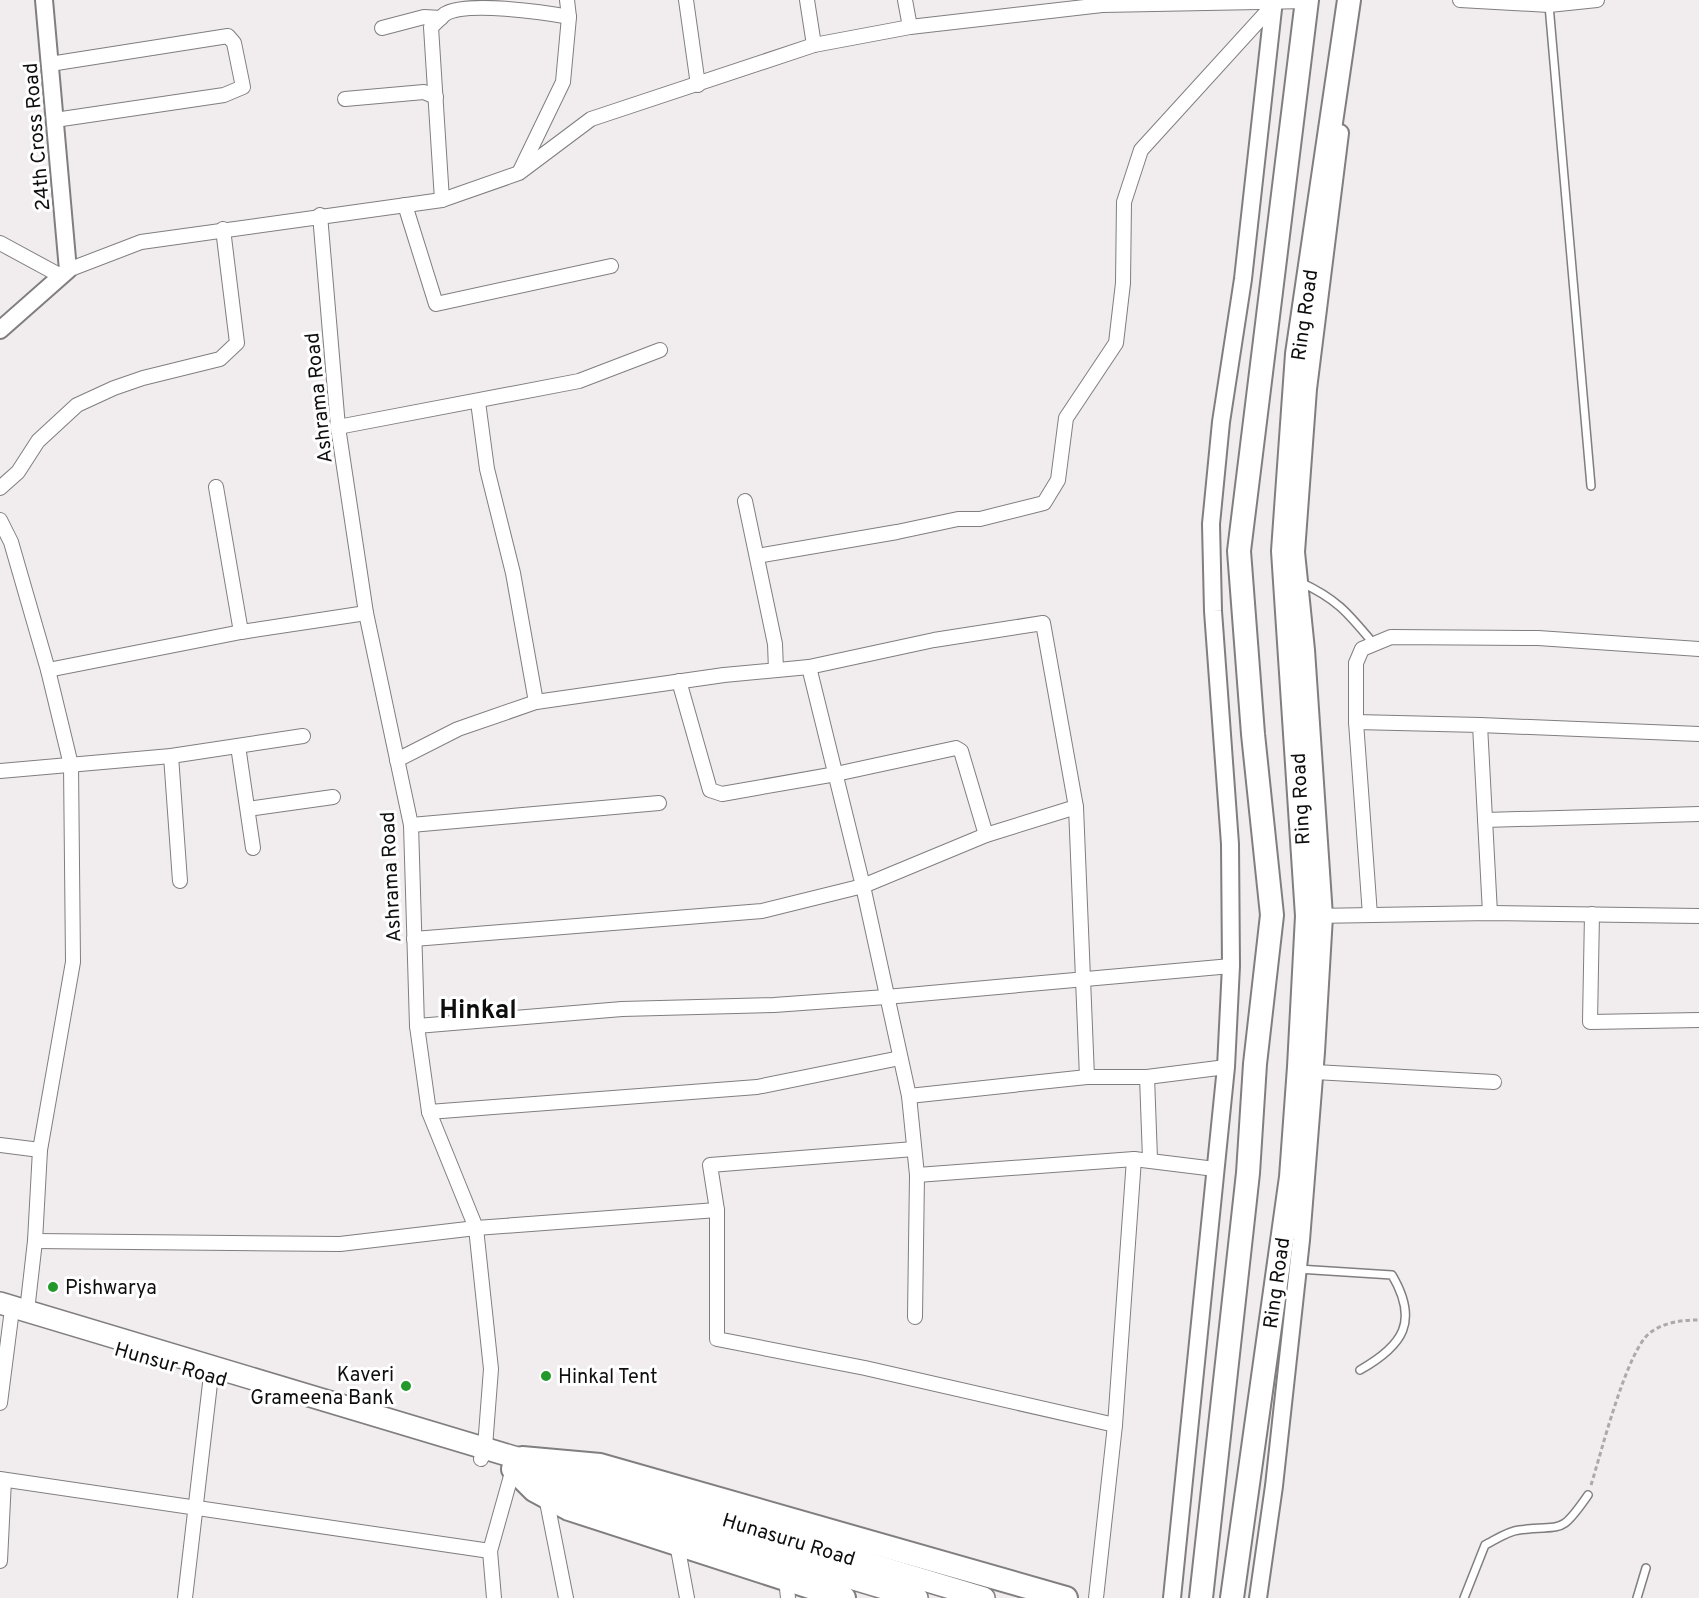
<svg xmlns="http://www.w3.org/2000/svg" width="1699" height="1598" viewBox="0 0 1699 1598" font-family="Overpass,sans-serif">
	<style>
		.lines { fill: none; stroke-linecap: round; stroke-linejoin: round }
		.service-casing { stroke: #817e7f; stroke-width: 10 }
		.minor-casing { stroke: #817e7f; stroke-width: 16 }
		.tertiary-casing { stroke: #817e7f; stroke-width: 20 }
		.primary-casing { stroke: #817e7f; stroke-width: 24 }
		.trunk-casing { stroke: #817e7f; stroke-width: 26 }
		.path { stroke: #aca9ab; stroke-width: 3; stroke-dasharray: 4.5 3; stroke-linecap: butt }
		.service { stroke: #fff; stroke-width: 7 }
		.minor { stroke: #fff; stroke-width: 14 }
		.tertiary { stroke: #fff; stroke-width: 16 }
		.primary { stroke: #fff; stroke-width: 21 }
		.trunk { stroke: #fff; stroke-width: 22 }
		.poi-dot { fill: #22992a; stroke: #fff; stroke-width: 2 }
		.labels { text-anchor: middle; stroke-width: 6; stroke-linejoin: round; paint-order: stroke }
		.street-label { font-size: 20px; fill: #0f0e0f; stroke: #fff }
		.poi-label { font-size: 20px; fill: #0f0e0f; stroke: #fff; text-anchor: start }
		.district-label { font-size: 26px; font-weight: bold; fill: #0f0e0f; stroke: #fff }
	</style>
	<rect width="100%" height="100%" fill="#f1edef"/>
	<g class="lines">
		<defs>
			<g id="service">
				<polyline points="1549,5 1591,486"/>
				<path d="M 1300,582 C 1337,599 1348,613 1373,643"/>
				<path d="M 1298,1269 L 1392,1275 C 1419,1321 1404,1345 1360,1370"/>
				<path d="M 1464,1598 L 1485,1545 C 1495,1540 1508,1531 1519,1530 C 1563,1524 1559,1537 1588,1495"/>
				<polyline points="1637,1598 1646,1568"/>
			</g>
			<g id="minor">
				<polyline points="686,0 698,85"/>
				<polyline points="807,0 814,45"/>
				<polyline points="905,0 910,27"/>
				<polyline points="1460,0 1549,5 1597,0"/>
				<polyline points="382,28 424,17 441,18"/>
				<polyline points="50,64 228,36 234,43 243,87 224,95 55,120"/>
				<polyline points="345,99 424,92 436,97"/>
				<polyline points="520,171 563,82 569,17 567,0"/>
				<path d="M 442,200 L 431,27 C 436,23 440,18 445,14 C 466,1 544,12 569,17"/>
				<polyline points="405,205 436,304 611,266"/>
				<polyline points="320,215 338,427 366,613 411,825 417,1026 429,1112 476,1228 491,1369 485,1447 481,1459"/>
				<polyline points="0,243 61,276"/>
				<polyline points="68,270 141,242 442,200 519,173 591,119 814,45 910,27 1102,5 1307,1"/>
				<polyline points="478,402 487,469 513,573 536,702"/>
				<polyline points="338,427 579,381 660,350"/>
				<polyline points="216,487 241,632"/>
				<polyline points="0,488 18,472 38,441 77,405 114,388 143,378 220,359 237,343 223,229"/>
				<polyline points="745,501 775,644 776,670"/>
				<polyline points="0,520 11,542 48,670 71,765 73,962 40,1150 35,1241 27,1311"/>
				<polyline points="757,556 897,532 958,519 980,519 1044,503 1058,480 1066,418 1116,343 1123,283 1124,202 1141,150 1274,4"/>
				<polyline points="809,667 863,886 909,1096 917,1175 915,1317"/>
				<polyline points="48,670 241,632 366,613"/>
				<polyline points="679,681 710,790 722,794 836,774 956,748 961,751 986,835"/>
				<polyline points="1356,722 1356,663 1362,649 1391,637 1538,638 1699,649"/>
				<polyline points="1480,725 1699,734"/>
				<polyline points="238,746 253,848"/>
				<polyline points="171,756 180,881"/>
				<polyline points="397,760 458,729 536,702 724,675 809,667 934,640 1043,623 1076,807 1087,1077"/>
				<polyline points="0,771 171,756 303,736"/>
				<polyline points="248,809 333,797"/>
				<polyline points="1485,820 1699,814"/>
				<polyline points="411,825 659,803"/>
				<polyline points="1592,914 1590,1022 1699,1020"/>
				<polyline points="1370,915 1356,722 1480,725 1490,913"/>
				<polyline points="1314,916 1490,913 1699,916"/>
				<polyline points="414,939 762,911 863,886 986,835 1076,807"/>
				<polyline points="417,1026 622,1009 774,1005 886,997 1231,966"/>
				<polyline points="1315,1072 1494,1082"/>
				<polyline points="1147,1077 1150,1159"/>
				<polyline points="909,1096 1087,1077 1147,1077 1226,1067"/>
				<polyline points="429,1112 757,1087 900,1058"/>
				<polyline points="0,1145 40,1150"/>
				<polyline points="914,1149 710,1165 717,1210 717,1339 865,1368 1115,1425"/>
				<polyline points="917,1175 1134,1159 1215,1169"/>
				<polyline points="35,1241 340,1244 476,1228 717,1210"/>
				<polyline points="0,1403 11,1317"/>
				<polyline points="0,1479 490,1551"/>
				<polyline points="546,1497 566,1598"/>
				<polyline points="677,1544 687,1598"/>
				<polyline points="0,1561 4,1480"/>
				<polyline points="786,1579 788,1598"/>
				<polyline points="185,1598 211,1375"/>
				<polyline points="494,1598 490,1551 513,1469"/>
				<polyline points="1096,1598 1115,1425 1134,1159"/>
			</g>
			<g id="tertiary">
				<polyline points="0,330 68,270 44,0"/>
				<polyline points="1172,1598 1226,1067 1231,966 1230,844 1213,611 1211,524 1221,422 1243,279 1274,0"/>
				<polyline points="1258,1598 1274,1486 1301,1240 1316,1052 1324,916 1306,650 1296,552 1308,389 1340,133"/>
			</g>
			<g id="primary">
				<polyline points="0,1303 984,1598"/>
				<polyline points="517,1471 664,1522 917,1598"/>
			</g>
			<g id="trunk">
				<polyline points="522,1458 600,1465 1066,1598"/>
				<polyline points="513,1469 534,1490 569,1509 844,1598"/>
				<polyline points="1201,1598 1248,1173 1255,1064 1272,915 1253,734 1239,551 1307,0"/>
				<polyline points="1232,1598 1291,1177 1299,1067 1307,916 1283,551 1297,354 1349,0"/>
			</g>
		</defs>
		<use href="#service" class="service-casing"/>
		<use href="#minor" class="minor-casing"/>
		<use href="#tertiary" class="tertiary-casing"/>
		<use href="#primary" class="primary-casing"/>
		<use href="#trunk" class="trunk-casing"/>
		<path class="path" d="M 1591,1485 C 1601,1454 1627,1348 1651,1332 C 1665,1322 1682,1320 1699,1320"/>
		<use href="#service" class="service"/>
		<use href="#minor" class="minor"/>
		<use href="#tertiary" class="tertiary"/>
		<use href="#primary" class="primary"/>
		<use href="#trunk" class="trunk"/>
	</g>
	<g class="poi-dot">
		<circle cx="53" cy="1287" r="6"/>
		<circle cx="546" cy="1376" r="6"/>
		<circle cx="406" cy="1386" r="6"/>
	</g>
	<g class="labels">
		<g class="street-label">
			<text transform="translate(36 137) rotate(-95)" y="7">24th Cross Road</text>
			<text transform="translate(1304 315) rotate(-82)" y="7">Ring Road</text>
			<text transform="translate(318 398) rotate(-96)" y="7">Ashrama Road</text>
			<text transform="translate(1300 799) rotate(-93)" y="7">Ring Road</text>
			<text transform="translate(390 877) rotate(-93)" y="7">Ashrama Road</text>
			<text transform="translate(1276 1283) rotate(-82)" y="7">Ring Road</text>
			<text transform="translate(171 1364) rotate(16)" y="7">Hunsur Road</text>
			<text transform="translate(789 1539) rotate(17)" y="7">Hunasuru Road</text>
		</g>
		<g class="poi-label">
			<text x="65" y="1294">Pishwarya</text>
			<text x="394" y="1381" text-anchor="end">Kaveri<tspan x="394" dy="23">Grameena Bank</tspan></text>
			<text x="558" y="1383">Hinkal Tent</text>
		</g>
		<g class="district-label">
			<text x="478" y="1018">Hinkal</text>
		</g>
	</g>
</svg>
